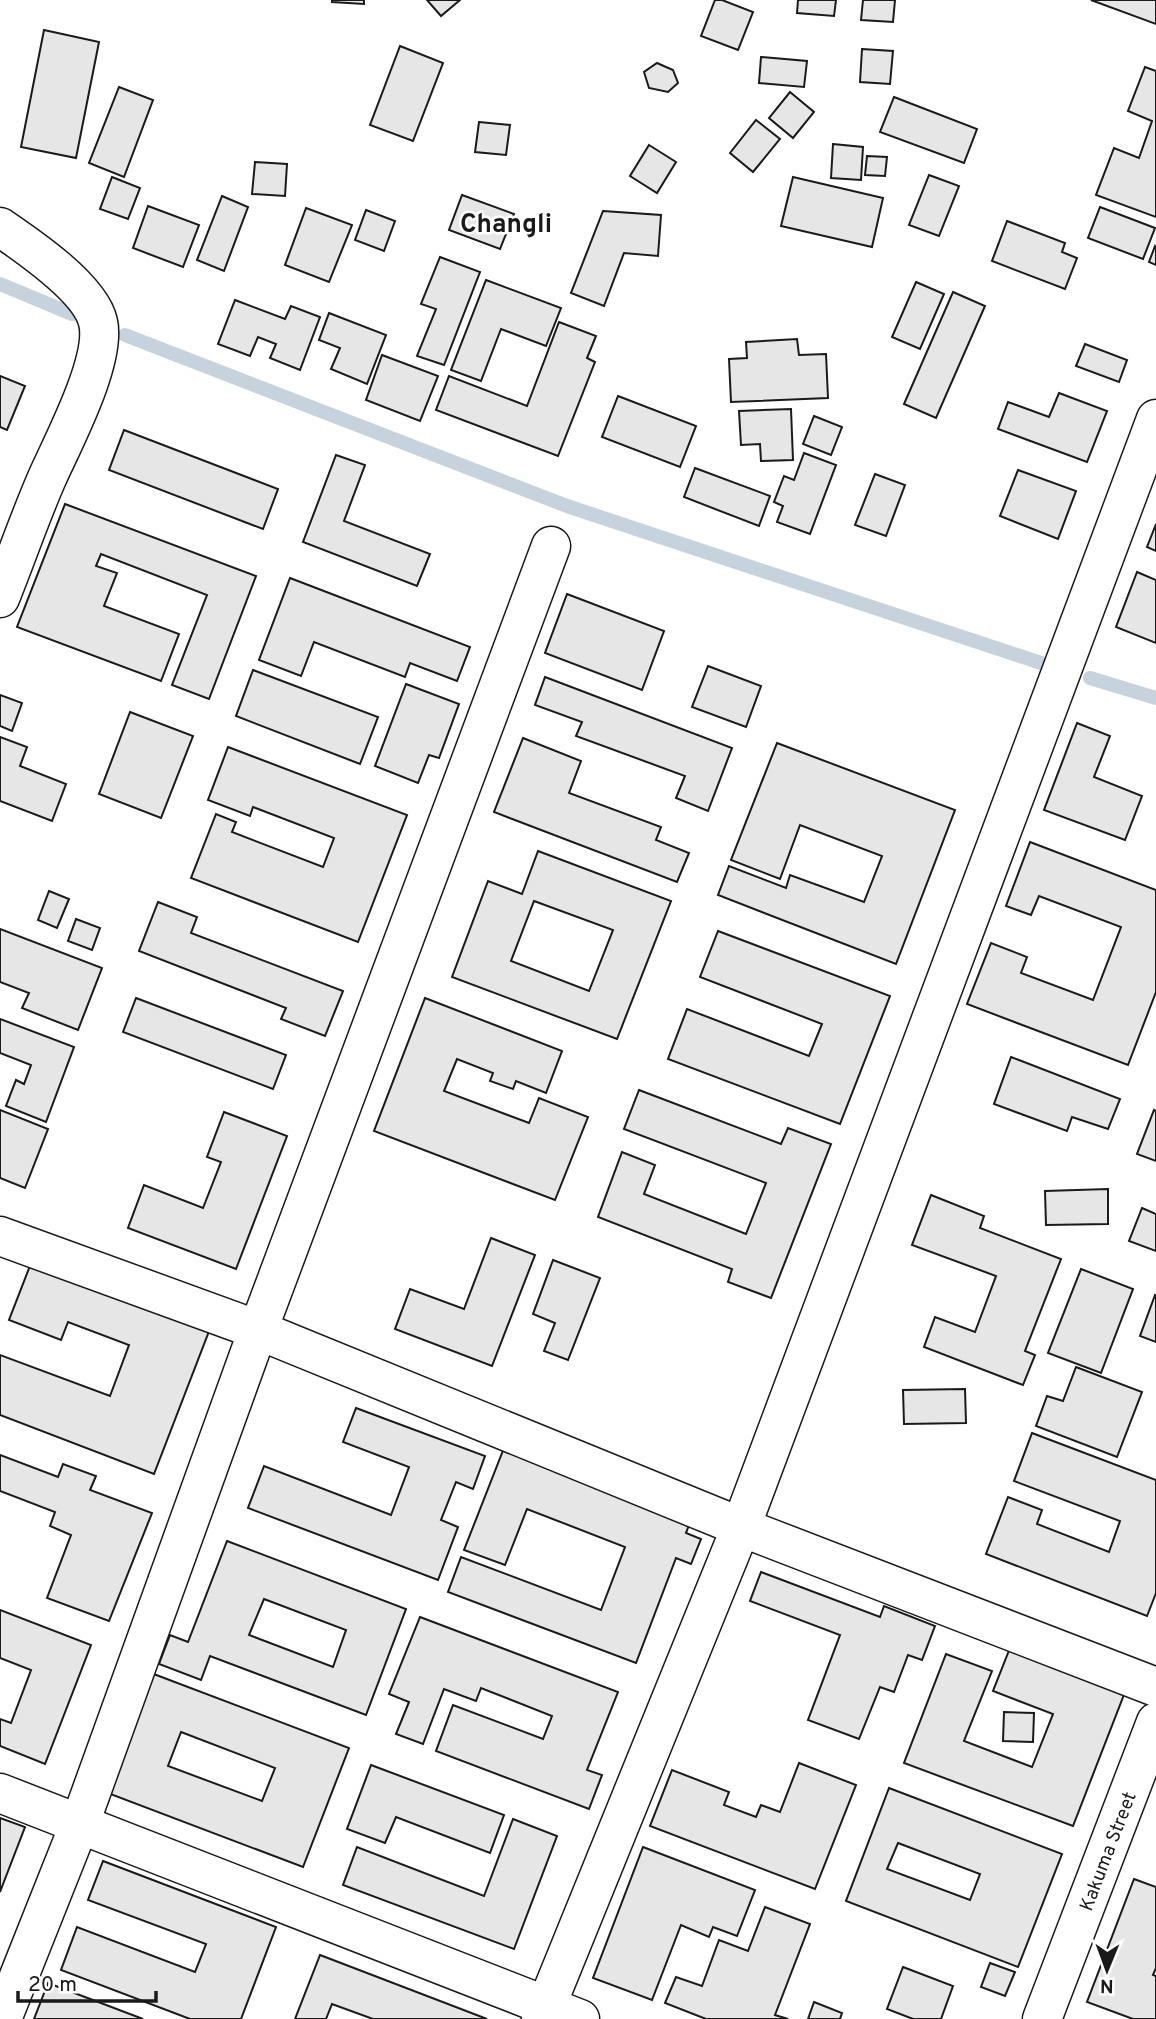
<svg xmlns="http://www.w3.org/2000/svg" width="1156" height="2019" viewBox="0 0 1156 2019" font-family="Overpass,sans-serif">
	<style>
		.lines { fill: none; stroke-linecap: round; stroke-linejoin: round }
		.stream { stroke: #c6d2dc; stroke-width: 14 }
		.building { fill: #e6e6e6; stroke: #1a1a1a; stroke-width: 2; fill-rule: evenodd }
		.minor-casing { stroke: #1a1a1a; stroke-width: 41 }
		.minor { stroke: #fff; stroke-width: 38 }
		.labels { text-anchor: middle; stroke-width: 5; stroke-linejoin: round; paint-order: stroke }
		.street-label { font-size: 19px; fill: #1a1a1a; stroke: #fff }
		.district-label { font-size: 26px; font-weight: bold; fill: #1a1a1a; stroke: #fff }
	</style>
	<rect width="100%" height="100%" fill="#fff"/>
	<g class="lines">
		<g class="stream">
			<polyline points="0,284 72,314"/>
			<polyline points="125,335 567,506 1047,665"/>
			<polyline points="1090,678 1156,698"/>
		</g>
	</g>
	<g class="building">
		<polygon points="332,0 364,0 364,4 332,2"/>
		<polygon points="427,0 460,0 441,16"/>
		<polygon points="715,0 722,0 753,12 738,50 701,36"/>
		<polygon points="798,0 836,0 834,16 797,13"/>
		<polygon points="863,0 895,0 893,22 861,20"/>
		<polygon points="1091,0 1156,0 1156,24"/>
		<polygon points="44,30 99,42 76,158 21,147"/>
		<polygon points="400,46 443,63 413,141 370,125"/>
		<polygon points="862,49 893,51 890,84 860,82"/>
		<polygon points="761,57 807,61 804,87 759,83"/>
		<polygon points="657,63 673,70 678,83 668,92 649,88 644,72"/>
		<polygon points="1145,67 1156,71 1156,217 1096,195 1114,148 1139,158 1152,121 1128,111"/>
		<polygon points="119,87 153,100 124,177 89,163"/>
		<polygon points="790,92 814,112 793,138 769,118"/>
		<polygon points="894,97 977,129 964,163 880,132"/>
		<polygon points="756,120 780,139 753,172 730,153"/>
		<polygon points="479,122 510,125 506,155 475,152"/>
		<polygon points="833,144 863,147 861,180 831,178"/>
		<polygon points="649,145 676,162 657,193 630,176"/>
		<polygon points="867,156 887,157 885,176 865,175"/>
		<polygon points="255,162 287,164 285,196 252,194"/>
		<polygon points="929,175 959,186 939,236 909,225"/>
		<polygon points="112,177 140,188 128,219 100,209"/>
		<polygon points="793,177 883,198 872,247 781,226"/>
		<polygon points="462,195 514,214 500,249 449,230"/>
		<polygon points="222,196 248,207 224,271 197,260"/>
		<polygon points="148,206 199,225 183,267 133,248"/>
		<polygon points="1100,207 1155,228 1143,259 1088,238"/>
		<polygon points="306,208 352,225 329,282 285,265"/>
		<polygon points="366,210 395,221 384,251 355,240"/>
		<polygon points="603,211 661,215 658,256 624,253 604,306 571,293"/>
		<polygon points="1007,221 1065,243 1062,252 1077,258 1065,289 992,261"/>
		<polygon points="1155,246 1156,247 1156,265 1149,262"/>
		<polygon points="440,257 480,272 444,365 417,356 436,309 421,304"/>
		<polygon points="486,280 561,308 546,346 501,329 481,381 451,370"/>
		<polygon points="916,282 944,294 920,349 892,337"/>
		<polygon points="953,292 985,306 936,418 904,404"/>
		<polygon points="235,300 285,319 291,306 320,317 300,370 270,358 276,344 258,337 250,356 218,344"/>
		<polygon points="329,313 386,335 367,384 331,369 340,348 319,340"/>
		<polygon points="559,322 596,336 587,358 595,362 558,456 436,410 449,376 527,406"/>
		<polygon points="797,339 799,355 826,354 828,398 731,402 729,359 747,358 746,342"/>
		<polygon points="1085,344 1127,360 1119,382 1076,366"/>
		<polygon points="382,355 438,376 420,421 366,400"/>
		<polygon points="0,376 25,386 7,430 0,427"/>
		<polygon points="1059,393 1107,411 1087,462 998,429 1008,402 1049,417"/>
		<polygon points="618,396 696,426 680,467 602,437"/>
		<polygon points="791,409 793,460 761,461 760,444 741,445 739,411"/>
		<polygon points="814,416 842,427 831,455 803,444"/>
		<polygon points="124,430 278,489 263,529 109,470"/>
		<polygon points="804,453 836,465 810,534 777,522 783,506 774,502 784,476 794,480"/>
		<polygon points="336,455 365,465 344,521 430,554 417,586 303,542"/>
		<polygon points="695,468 770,496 759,526 684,497"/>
		<polygon points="1018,470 1076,491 1058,539 1000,516"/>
		<polygon points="875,474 905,485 886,536 855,525"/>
		<polygon points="65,504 256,576 209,699 172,685 207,595 101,554 96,566 117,573 104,606 179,634 161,681 17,627"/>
		<polygon points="1156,524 1156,551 1147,547"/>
		<polygon points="1137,572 1156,580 1156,643 1116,627"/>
		<polygon points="290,578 470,647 457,681 410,663 405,677 314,642 301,676 259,660"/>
		<polygon points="567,594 664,631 642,690 545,653"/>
		<polygon points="708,666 761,686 746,727 692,707"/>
		<polygon points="253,670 378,717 360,764 236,716"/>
		<polygon points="545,677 732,748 708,811 676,798 685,776 576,736 582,722 535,705"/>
		<polygon points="406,684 459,704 439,758 429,755 418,783 375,766"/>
		<polygon points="0,695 22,703 12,731 0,726"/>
		<polygon points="130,712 193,736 161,818 99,794"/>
		<polygon points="1077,723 1110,736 1094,777 1142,796 1125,840 1044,810"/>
		<polygon points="0,737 27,747 20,766 66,784 52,821 0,801"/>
		<polygon points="523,738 581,761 569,793 661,827 656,840 689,853 677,882 494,812"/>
		<polygon points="777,743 955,810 896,964 718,895 729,866 786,888 790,875 864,902 882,856 800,825 780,879 731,860"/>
		<polygon points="228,747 407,815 358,942 191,878 216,814 236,822 232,832 323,867 334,838 253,807 250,816 208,800"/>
		<polygon points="1030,842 1156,890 1156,992 1128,1065 967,1004 991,943 1027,957 1021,973 1093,1000 1121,927 1039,896 1031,915 1006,906"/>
		<path d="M 538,851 L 671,901 L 617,1039 L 452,977 L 488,881 L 522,894 ZM 534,901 L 613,930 L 589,991 L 511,961 Z"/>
		<polygon points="49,891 69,899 57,928 38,920"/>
		<polygon points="158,902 197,917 191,933 343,991 325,1036 281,1019 286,1008 139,951"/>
		<polygon points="76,919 100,928 92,950 68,941"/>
		<polygon points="0,929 102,968 78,1030 22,1008 29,993 0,982"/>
		<polygon points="718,931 890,996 840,1124 668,1059 687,1009 809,1056 822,1024 700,977"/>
		<polygon points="136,998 286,1055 273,1089 123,1032"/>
		<polygon points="425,998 562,1051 546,1093 516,1081 513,1089 490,1081 493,1073 457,1059 444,1091 529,1123 539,1098 588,1117 555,1200 374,1131"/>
		<polygon points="0,1019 74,1047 46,1122 6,1106 16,1080 24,1084 31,1065 0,1053"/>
		<polygon points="1011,1057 1120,1099 1108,1129 1072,1117 1067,1131 994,1104"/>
		<polygon points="639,1090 781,1144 788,1128 831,1144 771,1298 728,1282 732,1269 598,1217 622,1152 655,1165 644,1194 746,1234 766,1183 624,1129"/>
		<polygon points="0,1110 48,1129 25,1188 0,1178"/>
		<polygon points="1154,1110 1156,1111 1156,1161 1137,1154"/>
		<polygon points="224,1112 287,1136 236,1269 128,1228 144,1185 203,1208 221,1162 207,1157"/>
		<polygon points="1108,1189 1108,1224 1046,1225 1045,1191"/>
		<polygon points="931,1195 984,1216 980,1228 1061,1259 1025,1351 1035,1355 1023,1385 924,1347 935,1317 975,1332 996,1276 912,1245"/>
		<polygon points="1142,1208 1156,1214 1156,1251 1129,1241"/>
		<polygon points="491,1238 535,1255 492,1366 395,1329 410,1289 464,1309"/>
		<polygon points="33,1258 211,1326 154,1474 0,1415 0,1355 110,1396 129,1345 68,1322 61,1340 9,1320"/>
		<polygon points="553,1260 600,1278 568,1360 544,1351 555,1323 533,1314"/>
		<polygon points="1081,1269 1133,1289 1101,1373 1048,1353"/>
		<polygon points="1155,1295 1156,1296 1156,1342 1140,1336"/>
		<polygon points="1076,1367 1142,1392 1117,1457 1036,1426 1047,1396 1063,1401"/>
		<polygon points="965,1389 966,1423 904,1424 903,1390"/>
		<polygon points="356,1408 485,1456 473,1489 456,1482 441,1520 458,1527 438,1580 248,1508 264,1466 391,1515 409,1467 343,1442"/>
		<polygon points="1032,1433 1156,1480 1156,1593 1147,1616 986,1554 1008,1497 1042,1510 1037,1524 1109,1552 1120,1521 1014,1481"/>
		<polygon points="504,1448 691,1520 686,1533 701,1539 691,1564 676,1558 636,1663 448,1592 461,1557 601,1610 625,1547 527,1509 505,1565 464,1550"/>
		<polygon points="0,1455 58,1477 63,1464 96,1476 90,1490 152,1513 109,1621 47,1598 71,1535 50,1526 55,1512 0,1491"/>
		<path d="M 227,1541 L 406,1609 L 366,1715 L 210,1656 L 201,1680 L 159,1664 L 170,1635 L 188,1642 ZM 264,1599 L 346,1630 L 333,1667 L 249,1635 Z"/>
		<polygon points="761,1572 880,1617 884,1606 935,1626 922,1660 908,1655 894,1692 880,1687 859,1739 808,1720 840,1635 750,1601"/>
		<polygon points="0,1610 91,1645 45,1764 0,1746 0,1719 11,1723 31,1670 0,1658"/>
		<polygon points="420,1617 618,1692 587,1770 602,1775 589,1809 436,1751 453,1705 543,1739 552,1716 481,1688 476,1701 444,1689 423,1744 396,1734 409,1702 389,1694"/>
		<polygon points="1010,1648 1125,1692 1073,1826 904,1763 946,1654 992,1671 964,1741 1032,1767 1053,1714 993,1691"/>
		<path d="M 151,1673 L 349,1748 L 303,1867 L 105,1792 ZM 181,1732 L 275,1768 L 262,1801 L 168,1766 Z"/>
		<polygon points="1004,1712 1034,1713 1033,1742 1003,1741"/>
		<polygon points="799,1763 856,1785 815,1889 650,1826 672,1770 729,1792 724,1805 756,1817 761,1805 780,1812"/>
		<polygon points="371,1765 504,1815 490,1853 396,1817 385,1843 347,1829"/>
		<path d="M 889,1788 L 1062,1854 L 1018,1967 L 846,1901 ZM 898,1843 L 980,1874 L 970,1900 L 887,1869 Z"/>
		<polygon points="0,1818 25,1827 0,1892"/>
		<polygon points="513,1819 557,1836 514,1949 343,1885 357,1847 484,1896"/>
		<polygon points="643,1847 755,1890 737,1936 713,1927 709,1937 681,1925 652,2000 593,1978"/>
		<polygon points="103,1861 276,1927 241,2019 190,2019 61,1970 77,1927 195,1972 206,1944 88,1900"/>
		<polygon points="1134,1879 1156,1887 1156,1968 1153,1975 1156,1976 1156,2019 1133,2019 1087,2002"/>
		<polygon points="765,1907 810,1924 775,2015 788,2019 706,2019 665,2003 676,1977 702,1986 719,1940 748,1951"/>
		<polygon points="320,1955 487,2019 373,2019 332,2004 326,2019 295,2019"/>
		<polygon points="990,1963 1015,1972 1005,1996 981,1987"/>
		<polygon points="903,1967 953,1986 941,2019 913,2019 887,2009"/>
		<polygon points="48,1983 143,2019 34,2019"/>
		<polygon points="814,2002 842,2013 840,2019 808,2019"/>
	</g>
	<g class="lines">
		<defs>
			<g id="minor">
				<path d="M 0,227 C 28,246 90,288 98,322 C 107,360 63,442 47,478 C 30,517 16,558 0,598"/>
				<polyline points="0,1236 258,1330 741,1527 1156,1687"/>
				<polyline points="0,1793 580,2019"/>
				<polyline points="2,2019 80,1823 258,1330 551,546"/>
				<polyline points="541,2019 741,1527 1156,419"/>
				<polyline points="1042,2019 1156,1722"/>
			</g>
		</defs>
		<use href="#minor" class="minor-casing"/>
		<use href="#minor" class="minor"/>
	</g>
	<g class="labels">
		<g class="street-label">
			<text transform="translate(1107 1851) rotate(-69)" y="7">Kakuma Street</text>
		</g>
		<g class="district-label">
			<text x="506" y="232">Changli</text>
		</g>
	</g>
	<g transform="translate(1107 1970) rotate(181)" stroke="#ffffff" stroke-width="5" paint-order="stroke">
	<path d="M0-5L12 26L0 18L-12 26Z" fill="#1a1a1a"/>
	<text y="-10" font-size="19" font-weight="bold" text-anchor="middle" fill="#1a1a1a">N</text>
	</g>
	<path d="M18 1991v10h138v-10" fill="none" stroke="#1a1a1a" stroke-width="3.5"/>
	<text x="28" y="1991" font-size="21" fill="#1a1a1a" stroke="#ffffff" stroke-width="5" paint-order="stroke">20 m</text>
</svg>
